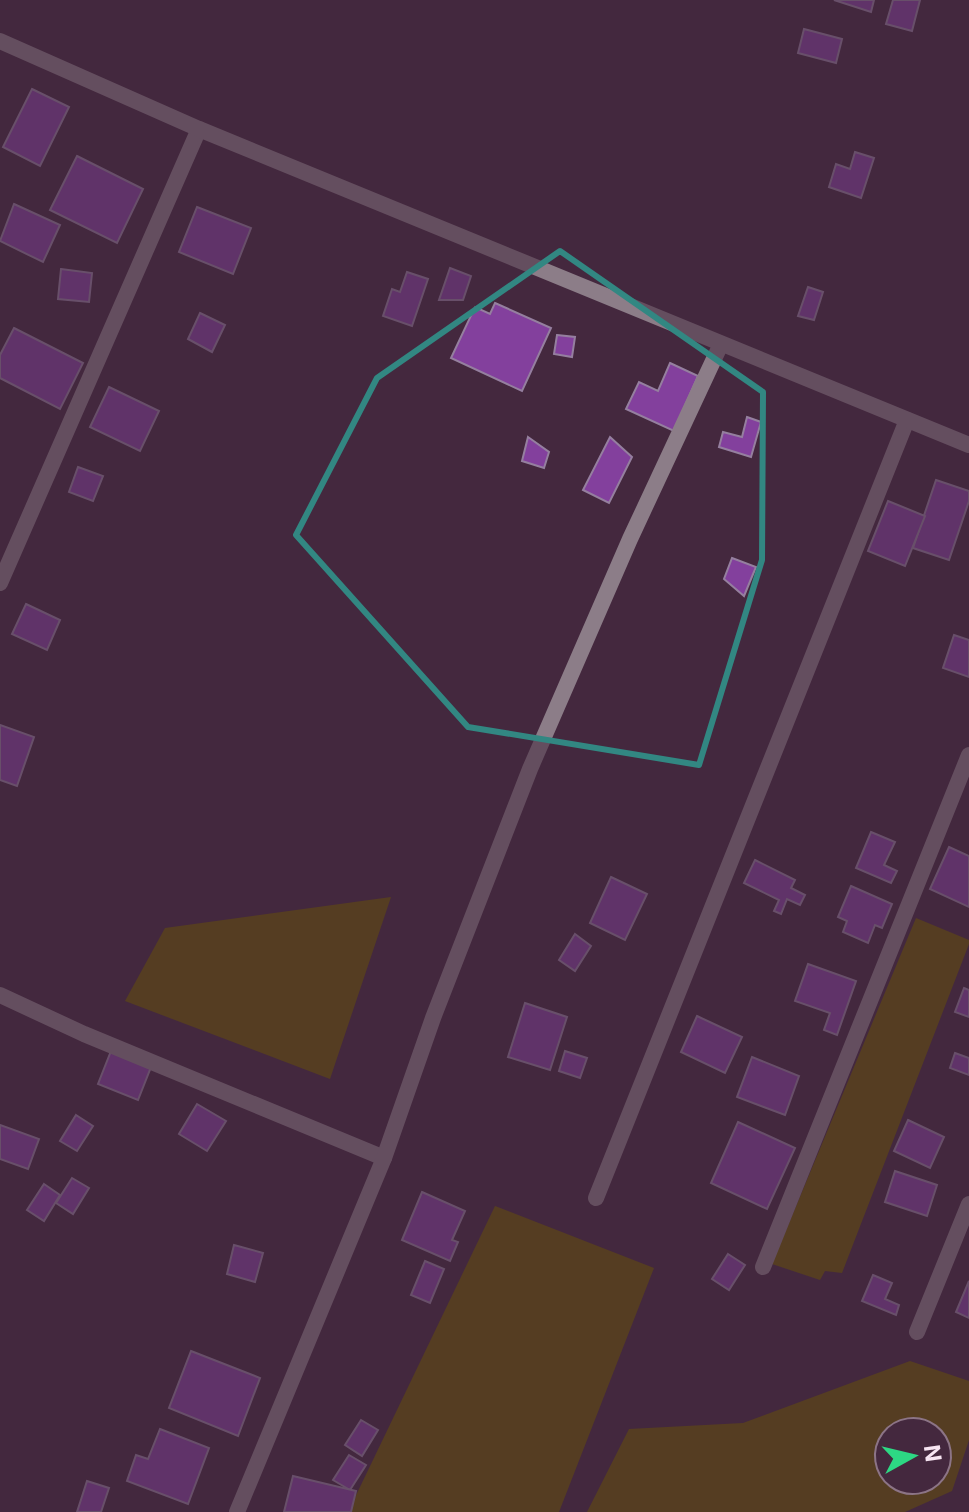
<svg xmlns="http://www.w3.org/2000/svg" width="969" height="1512" viewBox="0 0 969 1512" font-family="Inter,sans-serif">
	<style>
		.green { fill: #6a5800; fill-rule: evenodd }
		.building { fill: #83409d; stroke: #957f9f; stroke-width: 2 }
		.lines { fill: none; stroke-linecap: round; stroke-linejoin: round }
		.minor { stroke: #8c7d88; stroke-width: 16 }
		.tertiary { stroke: #8c7d88; stroke-width: 16 }
		.marked { fill: none; stroke: #328782; stroke-width: 6; stroke-linejoin: round }
	</style>
	<rect width="100%" height="100%" fill="#44283e"/>
	<g class="green">
		<polygon points="391,897 330,1079 125,1001 165,928"/>
		<polygon points="916,918 969,940 969,944 842,1273 825,1271 820,1280 772,1264"/>
		<polygon points="495,1206 654,1268 559,1512 348,1512"/>
		<path d="M 910,1361 L 969,1381 L 969,1440 L 952,1491 L 905,1512 L 587,1512 L 629,1429 L 743,1423 ZM 889,1432 L 937,1432 L 937,1480 L 889,1480 Z"/>
	</g>
	<g class="building">
		<polygon points="834,0 874,0 871,12"/>
		<polygon points="893,0 920,0 912,31 886,24"/>
		<polygon points="804,29 842,39 836,63 798,53"/>
		<polygon points="32,89 69,107 40,166 3,147"/>
		<polygon points="855,152 874,158 861,198 829,187 836,164 850,169"/>
		<polygon points="77,156 143,189 117,243 50,210"/>
		<polygon points="14,204 60,225 43,262 0,241"/>
		<polygon points="197,207 251,228 233,274 179,252"/>
		<polygon points="450,268 471,276 463,300 439,300"/>
		<polygon points="61,269 92,273 89,302 58,299"/>
		<polygon points="407,272 428,279 412,326 383,316 392,289 400,292"/>
		<polygon points="808,287 823,292 814,320 798,316"/>
		<polygon points="495,303 551,328 522,391 451,358 475,307 490,314"/>
		<polygon points="200,313 225,325 212,352 188,339"/>
		<polygon points="14,328 83,363 60,409 0,378 0,355"/>
		<polygon points="557,335 575,337 572,357 554,354"/>
		<polygon points="670,363 698,376 674,431 626,409 639,382 658,391"/>
		<polygon points="109,387 159,411 140,451 90,427"/>
		<polygon points="747,417 761,422 751,457 719,447 723,432 742,437"/>
		<polygon points="528,437 549,452 544,468 522,461"/>
		<polygon points="610,437 632,457 609,503 583,490"/>
		<polygon points="78,467 103,476 93,501 69,492"/>
		<polygon points="936,480 969,491 969,501 949,560 913,548"/>
		<polygon points="888,501 925,516 905,566 868,551"/>
		<polygon points="732,558 756,567 744,596 724,579"/>
		<polygon points="26,604 60,620 47,650 12,634"/>
		<polygon points="954,635 969,640 969,677 943,668"/>
		<polygon points="0,725 34,737 17,786 0,780"/>
		<polygon points="871,832 895,842 884,865 897,871 891,883 856,868"/>
		<polygon points="949,847 969,856 969,907 930,889"/>
		<polygon points="755,860 795,880 791,888 805,895 800,905 787,899 781,914 774,911 779,900 744,883"/>
		<polygon points="611,877 647,894 625,940 590,923"/>
		<polygon points="851,886 892,904 882,928 875,925 868,943 843,932 847,921 838,917"/>
		<polygon points="575,934 591,946 575,971 559,960"/>
		<polygon points="808,964 856,981 837,1035 824,1030 830,1013 795,1001"/>
		<polygon points="964,988 969,990 969,1017 955,1012"/>
		<polygon points="525,1003 567,1017 550,1070 508,1057"/>
		<polygon points="697,1016 742,1037 725,1073 681,1052"/>
		<polygon points="111,1051 151,1067 138,1100 98,1084"/>
		<polygon points="565,1051 587,1058 580,1078 559,1071"/>
		<polygon points="955,1053 969,1058 969,1075 950,1068"/>
		<polygon points="752,1057 799,1076 785,1115 737,1097"/>
		<polygon points="197,1104 226,1121 207,1151 179,1134"/>
		<polygon points="76,1115 93,1126 77,1151 60,1141"/>
		<polygon points="908,1120 944,1137 930,1168 894,1151"/>
		<polygon points="738,1122 795,1148 767,1209 711,1183"/>
		<polygon points="0,1125 39,1139 28,1169 0,1159"/>
		<polygon points="895,1171 937,1185 927,1216 885,1202"/>
		<polygon points="72,1178 89,1188 73,1214 56,1203"/>
		<polygon points="44,1184 60,1195 44,1221 27,1210"/>
		<polygon points="422,1192 465,1211 452,1240 458,1242 450,1261 402,1240"/>
		<polygon points="234,1245 263,1253 255,1282 227,1274"/>
		<polygon points="728,1254 745,1265 729,1290 712,1279"/>
		<polygon points="425,1261 444,1269 430,1303 411,1295"/>
		<polygon points="873,1275 892,1283 885,1299 899,1305 896,1315 862,1301"/>
		<polygon points="969,1281 969,1318 956,1312"/>
		<polygon points="191,1351 260,1378 238,1436 169,1408"/>
		<polygon points="361,1420 378,1430 362,1456 345,1445"/>
		<polygon points="160,1429 209,1448 188,1504 127,1481 136,1455 148,1459"/>
		<polygon points="349,1455 366,1465 350,1490 333,1480"/>
		<polygon points="293,1476 356,1491 351,1512 284,1512"/>
		<polygon points="87,1481 109,1488 101,1512 77,1512"/>
	</g>
	<g class="lines">
		<g class="minor">
			<polyline points="0,583 199,129"/>
			<polyline points="0,995 84,1034 384,1158"/>
			<polyline points="596,1198 907,420"/>
			<polyline points="763,1267 969,755"/>
			<polyline points="917,1332 969,1204"/>
			<polyline points="237,1512 384,1158 433,1018 530,769 630,539 721,344"/>
		</g>
		<polyline class="tertiary" points="0,41 199,129 969,445"/>
	</g>
	<path d="M0 0H969V1512H0ZM 560,251 L 763,392 L 762,560 L 699,765 L 468,727 L 296,535 L 377,378 Z" fill="#44283e" fill-opacity=".55" fill-rule="evenodd"/>
	<path class="marked" d="M 560,251 L 763,392 L 762,560 L 699,765 L 468,727 L 296,535 L 377,378 Z"/>
	<g transform="translate(913 1456) rotate(82)"><circle r="38" fill="#44283e" stroke="#8c7486" stroke-width="2"/>
	<path d="M0-6L14 30L0 20L-14 30Z" fill="#2dd884"/>
	<text y="-12" font-size="22" font-weight="bold" text-anchor="middle" fill="#f7e5f2">N</text>
	</g>
</svg>
